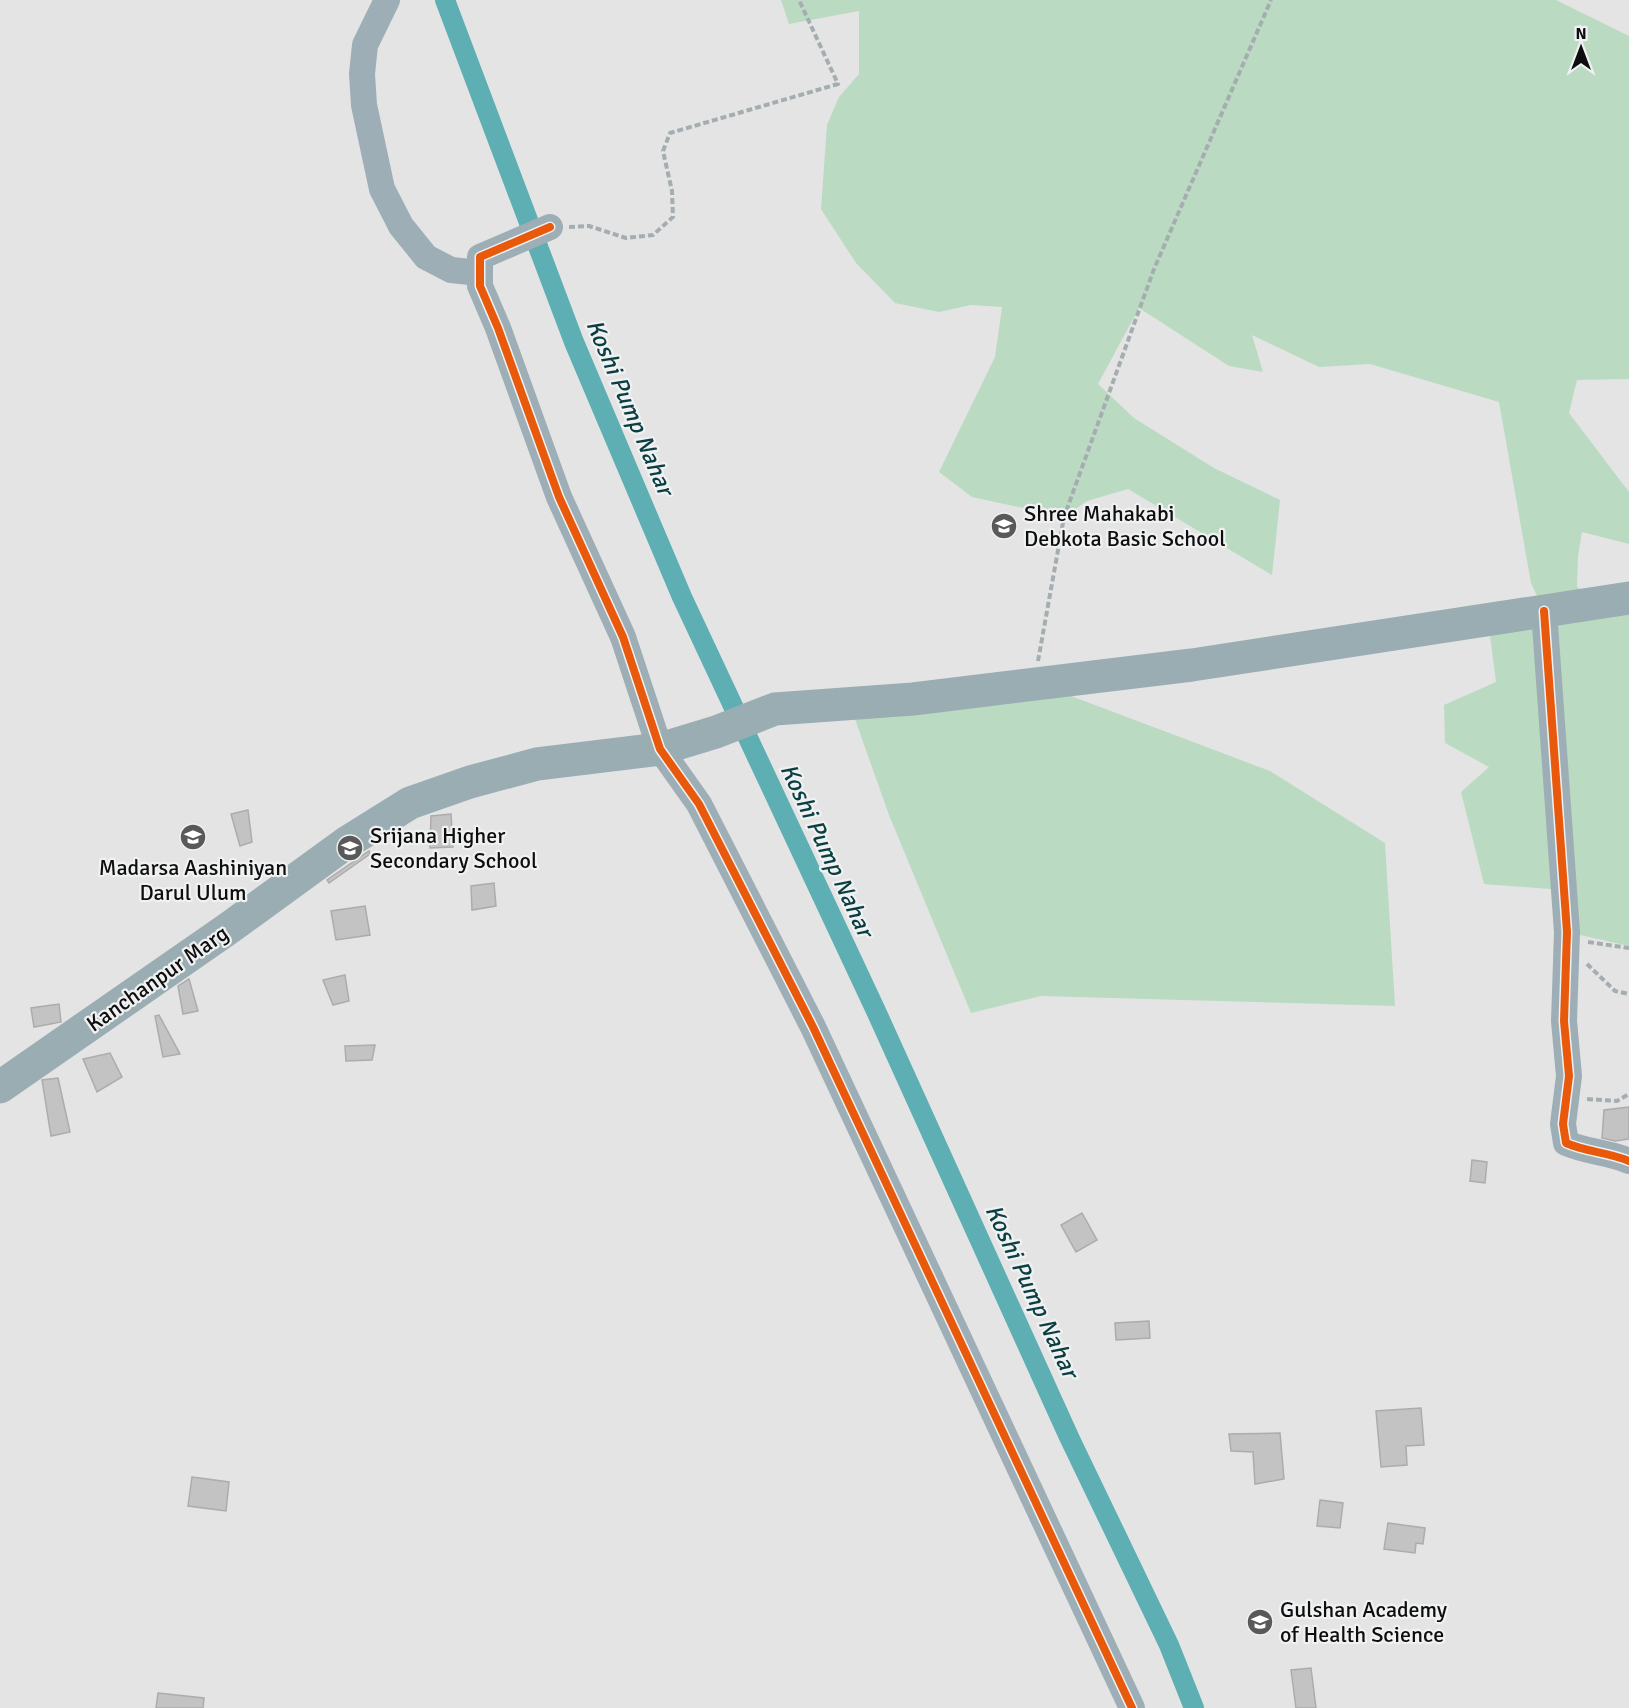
<svg xmlns="http://www.w3.org/2000/svg" width="1629" height="1708" viewBox="0 0 1629 1708" font-family="Signika,sans-serif">
	<style>
		.green { fill: #badbc1 }
		.lines { fill: none; stroke-linecap: round; stroke-linejoin: round }
		.canal { stroke: #5dafb3; stroke-width: 20 }
		.building { fill: #c3c3c4; stroke: #acacac; stroke-width: 1.5 }
		.path { stroke: #a5adb1; stroke-width: 4; stroke-dasharray: 6 3; stroke-linecap: butt }
		.minor { stroke: #9daeb6; stroke-width: 26 }
		.major { stroke: #9aadb3; stroke-width: 33 }
		.cycleway-casing { stroke: #f0f1f2; stroke-width: 11 }
		.cycleway { stroke: #e8590c; stroke-width: 8 }
		.labels { text-anchor: middle; stroke-width: 4.5; stroke-linejoin: round; paint-order: stroke }
		.poi-label { font-size: 22px; fill: #0e0e0e; stroke: #f0f1f2; text-anchor: start }
		.street-label { font-size: 22px; fill: #0e0e0e; stroke: #f0f1f2 }
		.water-label { font-size: 24px; font-style: italic; fill: #0b3e41; stroke: #f0f1f2 }
	</style>
	<rect width="100%" height="100%" fill="#e4e4e4"/>
	<g class="green">
		<polygon points="781,0 1556,0 1629,36 1629,379 1577,380 1569,413 1629,492 1629,544 1582,532 1578,556 1577,587 1586,592 1629,591 1629,946 1567,932 1564,890 1484,884 1461,792 1489,767 1445,743 1444,705 1496,682 1488,620 1544,611 1531,583 1499,402 1370,364 1319,367 1252,335 1263,372 1229,366 1139,308 1098,384 1134,418 1214,468 1280,500 1272,575 1128,489 1087,501 1064,517 972,497 939,472 995,357 1002,307 971,305 939,312 895,303 856,263 821,209 827,125 839,97 859,74 859,11 789,24"/>
		<polygon points="1034,682 1270,771 1385,843 1395,1006 1041,996 971,1013 889,815 851,708"/>
	</g>
	<g class="lines">
		<polyline class="canal" points="445,0 574,342 682,597 876,1011 1069,1437 1169,1645 1194,1708"/>
	</g>
	<g class="building">
		<polygon points="248,810 252,842 240,846 231,814"/>
		<polygon points="451,814 453,847 430,848 431,816"/>
		<polygon points="369,851 370,854 329,883 327,880"/>
		<polygon points="494,883 496,906 472,910 471,886"/>
		<polygon points="365,906 370,935 336,940 331,911"/>
		<polygon points="345,975 349,1001 333,1005 323,980"/>
		<polygon points="189,979 198,1011 183,1014 178,986"/>
		<polygon points="59,1004 61,1022 34,1027 31,1008"/>
		<polygon points="159,1015 180,1054 163,1057 155,1016"/>
		<polygon points="375,1045 372,1060 346,1061 345,1046"/>
		<polygon points="110,1053 122,1077 97,1092 83,1059"/>
		<polygon points="58,1078 70,1132 51,1136 42,1080"/>
		<polygon points="1629,1107 1629,1139 1615,1141 1602,1138 1604,1110"/>
		<polygon points="1472,1160 1487,1162 1485,1183 1470,1181"/>
		<polygon points="1082,1213 1097,1240 1076,1252 1061,1225"/>
		<polygon points="1149,1321 1150,1338 1116,1340 1115,1323"/>
		<polygon points="1421,1408 1424,1445 1406,1446 1407,1465 1381,1467 1376,1411"/>
		<polygon points="1280,1433 1284,1479 1255,1484 1253,1452 1231,1451 1229,1434"/>
		<polygon points="192,1477 229,1482 226,1511 188,1506"/>
		<polygon points="1320,1500 1343,1503 1340,1528 1317,1526"/>
		<polygon points="1388,1523 1425,1528 1423,1544 1416,1543 1415,1553 1384,1549"/>
		<polygon points="1311,1668 1316,1708 1296,1708 1291,1670"/>
		<polygon points="158,1693 204,1698 203,1708 156,1708"/>
	</g>
	<g class="lines">
		<g class="path">
			<polyline points="569,227 589,226 626,238 653,235 673,217 672,191 663,151 670,133 838,84 799,0"/>
			<polyline points="1038,661 1064,517 1154,269 1271,0"/>
			<polyline points="1588,942 1629,948"/>
			<polyline points="1587,964 1615,991 1629,994"/>
			<polyline points="1587,1099 1617,1101 1629,1094"/>
		</g>
		<g class="minor">
			<polyline points="387,0 365,45 362,74 364,105 382,189 401,226 426,257 451,270 480,273"/>
			<polyline points="550,227 480,257 480,286 498,328 559,497 623,637 660,749 699,804 813,1027 1132,1708"/>
			<path d="M 1544,611 L 1567,932 L 1564,1021 L 1569,1076 L 1563,1124 L 1566,1143 C 1586,1152 1608,1152 1629,1161"/>
		</g>
		<polyline class="major" points="0,1087 229,928 346,843 410,803 470,782 537,764 660,749 716,732 775,709 913,699 1192,665 1629,598"/>
		<defs>
			<g id="cycleway">
				<polyline points="550,227 480,257 480,286 498,328 559,497 623,637 660,749 699,804 813,1027 1132,1708"/>
				<path d="M 1544,611 L 1567,932 L 1564,1021 L 1569,1076 L 1563,1124 L 1566,1143 C 1586,1152 1608,1152 1629,1161"/>
			</g>
		</defs>
		<use href="#cycleway" class="cycleway-casing"/>
		<use href="#cycleway" class="cycleway"/>
	</g>
	<defs>
		<symbol id="school-disc" viewBox="-11 -11 22 22"><circle r="9.5" fill="#595959" stroke="#f0f1f2"/><path d="M0-5L7-2L0 1L-7-2ZM-4 1L0 2.5L4 1V4Q0 6-4 4Z" fill="#fff"/></symbol>
		<symbol id="university-disc" viewBox="-11 -11 22 22"><circle r="9.5" fill="#595959" stroke="#f0f1f2"/><path d="M0-5L7-2L0 1L-7-2ZM-4 1L0 2.5L4 1V4Q0 6-4 4Z" fill="#fff"/></symbol>
	</defs>
	<g fill-rule="evenodd">
		<use href="#school-disc" x="989" y="511" width="30" height="30"/>
		<use href="#school-disc" x="178" y="822" width="30" height="30"/>
		<use href="#school-disc" x="335" y="833" width="30" height="30"/>
		<use href="#university-disc" x="1245" y="1607" width="30" height="30"/>
	</g>
	<g class="labels">
		<g class="poi-label">
			<text x="1024" y="521">Shree Mahakabi<tspan x="1024" dy="25">Debkota Basic School</tspan></text>
			<text x="370" y="843">Srijana Higher<tspan x="370" dy="25">Secondary School</tspan></text>
			<text x="193" y="875" text-anchor="middle">Madarsa Aashiniyan<tspan x="193" dy="25">Darul Ulum</tspan></text>
			<text x="1280" y="1617">Gulshan Academy<tspan x="1280" dy="25">of Health Science</tspan></text>
		</g>
		<g class="street-label">
			<text transform="translate(157 978) rotate(-35)" y="8">Kanchanpur Marg</text>
		</g>
		<g class="water-label">
			<text transform="translate(630 407) rotate(67)" y="8">Koshi Pump Nahar</text>
			<text transform="translate(827 850) rotate(65)" y="8">Koshi Pump Nahar</text>
			<text transform="translate(1032 1291) rotate(65)" y="8">Koshi Pump Nahar</text>
		</g>
	</g>
	<g transform="translate(1581 48)" stroke="#f0f1f2" stroke-width="4.5" paint-order="stroke">
	<path d="M0-4.5L10 22L0 15L-10 22Z" fill="#0e0e0e"/>
	<text y="-9" font-size="16" font-weight="bold" text-anchor="middle" fill="#0e0e0e">N</text>
	</g>
</svg>
